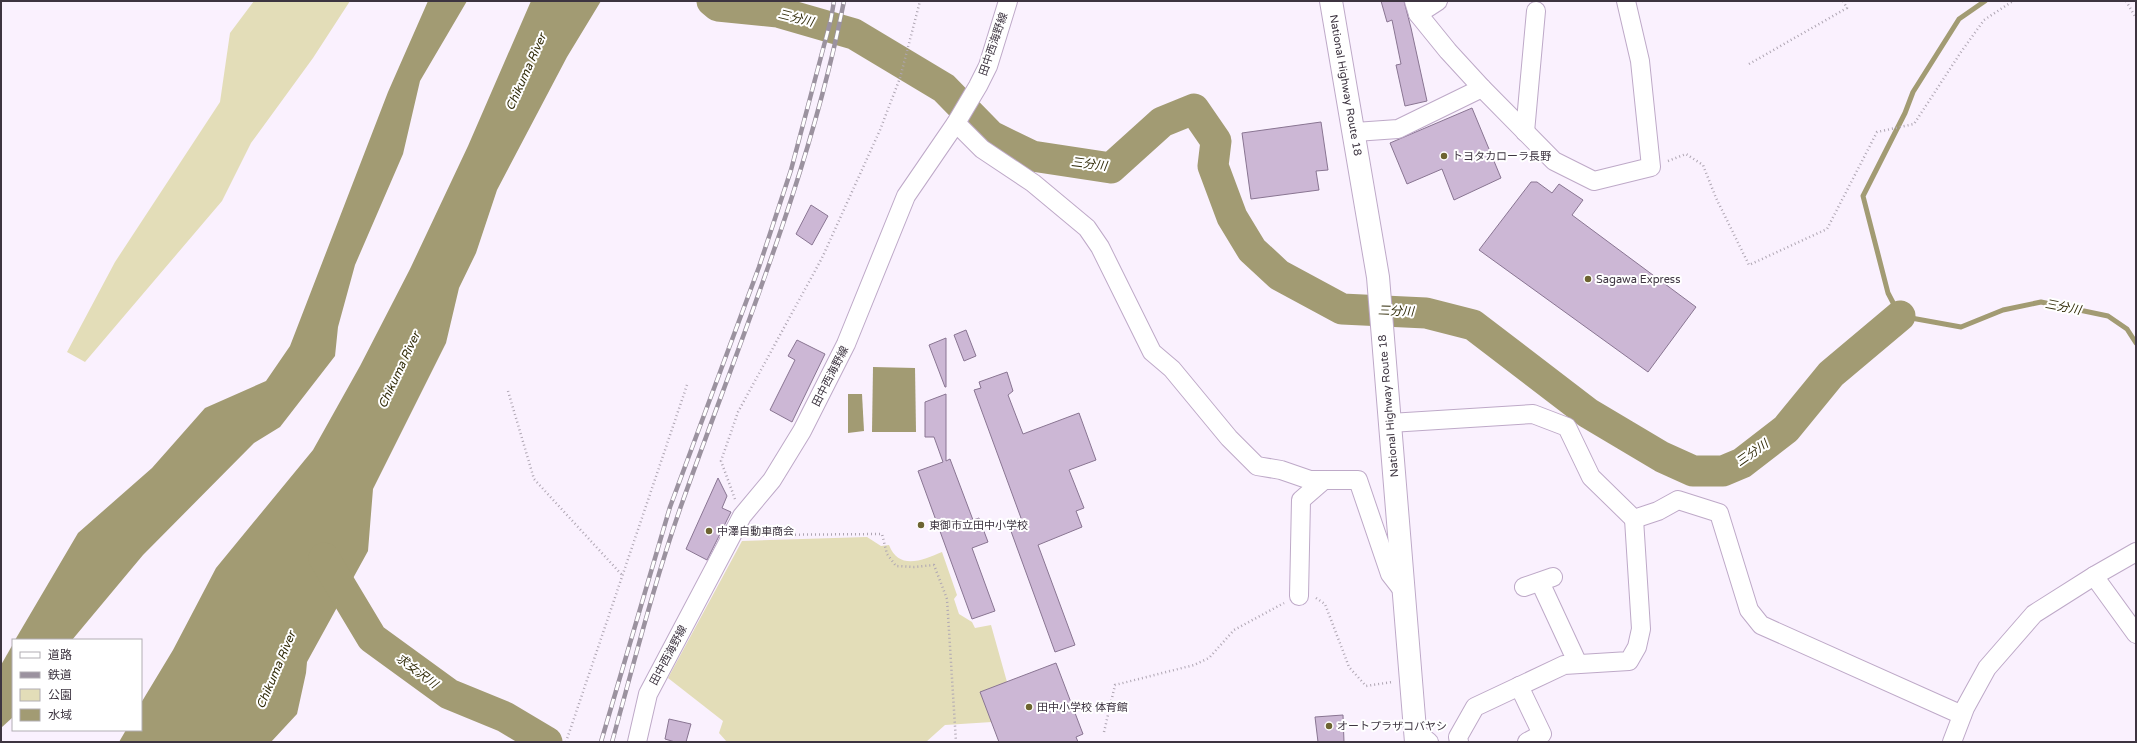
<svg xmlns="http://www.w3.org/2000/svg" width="2137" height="743" viewBox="0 0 2137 743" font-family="'Varela Round','Noto Sans JP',sans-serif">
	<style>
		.green { fill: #e3ddb8 }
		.water { fill: #a29b73 }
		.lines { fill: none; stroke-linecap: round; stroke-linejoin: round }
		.stream { stroke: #a29b73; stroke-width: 5 }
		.river { stroke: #a29b73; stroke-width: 31 }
		.building { fill: #ccb7d5; stroke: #897592 }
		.minor-casing { stroke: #bea9c8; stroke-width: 20 }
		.highway-casing { stroke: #bea9c8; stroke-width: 24 }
		.path { stroke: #afa6b3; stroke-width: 2.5; stroke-dasharray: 1 3; stroke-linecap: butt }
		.minor { stroke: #fff; stroke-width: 18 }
		.highway { stroke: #fff; stroke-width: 22 }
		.rail-casing { stroke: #9b929f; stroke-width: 4.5 }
		.rail { stroke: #fff; stroke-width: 3; stroke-dasharray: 9; stroke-linecap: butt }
		.poi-dot { fill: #6d6431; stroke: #fff; stroke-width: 1.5 }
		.labels { text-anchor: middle; stroke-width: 4; stroke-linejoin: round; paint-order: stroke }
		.street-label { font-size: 11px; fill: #3d3440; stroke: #fff }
		.poi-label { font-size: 11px; fill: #3d3440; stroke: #fff; text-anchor: start }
		.water-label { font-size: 12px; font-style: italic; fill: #312b08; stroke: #fff }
	</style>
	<rect width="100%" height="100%" fill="#faf1fe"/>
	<g class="green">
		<polygon points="254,1 350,1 313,58 251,143 222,201 85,362 67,352 115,262 220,102 230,33"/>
		<path d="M 867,537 L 881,546 L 889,545 C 899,571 923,560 942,552 L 957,595 L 954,599 L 959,614 L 972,622 L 975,628 L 991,625 L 1007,682 L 992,722 L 945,725 L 926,742 L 727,742 L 719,733 L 723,721 L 668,678 L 742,541 Z"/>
	</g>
	<g class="water">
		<polygon points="428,1 467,1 420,81 403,154 355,265 338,327 335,356 280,427 254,443 143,555 72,640 15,640 78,533 152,468 205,408 266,381 290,346 388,92"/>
		<polygon points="531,1 601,1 567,57 497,190 476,253 459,288 446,343 373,489 368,551 307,662 306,673 297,714 271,742 119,742 126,730 141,730 141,703 173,650 216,568 313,450 360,366 410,269 468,146"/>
		<polygon points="873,367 915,368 916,432 872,432"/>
		<polygon points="848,394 862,394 864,431 848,433"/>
		<polygon points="13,644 13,717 1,728 1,665"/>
	</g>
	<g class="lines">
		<polyline class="stream" points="1985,1 1959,19 1913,92 1905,113 1863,196 1888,293 1900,316 1961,327 2003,310 2041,302 2108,316 2127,329 2136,343"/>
		<g class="river">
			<polyline points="712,1 718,6 778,12 854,34 944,88 991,136 1032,156 1111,168 1162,122 1194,109 1216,141 1213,166 1232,217 1252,250 1279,275 1342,309 1426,313 1473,325 1588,413 1662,457 1693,471 1723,471 1742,463 1786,429 1831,374 1900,316"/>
			<polyline points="324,558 372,638 449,694 505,717 547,742"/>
		</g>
	</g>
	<g class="building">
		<polygon points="1381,1 1404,1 1411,28 1427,101 1405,106 1396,65 1401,64 1392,20 1387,22"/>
		<polygon points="1472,108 1501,178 1454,200 1442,169 1407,184 1390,143"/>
		<polygon points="1321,122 1328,170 1316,171 1319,190 1251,199 1242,133"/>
		<polygon points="1531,182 1537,182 1552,193 1559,184 1583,200 1572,215 1696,307 1648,372 1479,250"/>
		<polygon points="811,205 828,216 812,245 796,234"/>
		<polygon points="966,330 976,356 964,361 954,335"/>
		<polygon points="946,338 946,387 945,387 929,345"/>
		<polygon points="797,340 825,354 792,422 770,410 795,360 788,356"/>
		<polygon points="1007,372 1013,391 1008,395 1023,434 1079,413 1096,460 1069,470 1084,508 1076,511 1082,527 1038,545 1075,645 1055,652 1008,523 1021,518 974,390 981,388 979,382"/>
		<polygon points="946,394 946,461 950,459 973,520 979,518 988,542 972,548 995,611 972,619 918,471 943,462 934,437 925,437 925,402"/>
		<polygon points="718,478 727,496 722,508 731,512 707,560 686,549"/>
		<polygon points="1056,663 1083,734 1076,737 1078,742 999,742 980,692"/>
		<polygon points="1343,715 1344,742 1318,742 1315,717"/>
		<polygon points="669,719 691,724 686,742 675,742 665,739"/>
	</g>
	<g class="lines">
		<defs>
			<g id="minor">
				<polyline points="1414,1 1418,14 1448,51 1482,88 1554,161 1594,181 1651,167 1640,61 1626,1"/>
				<polyline points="1418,14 1438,1"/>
				<polyline points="956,123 982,149 1033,183 1087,228 1100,247 1152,352 1172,369 1229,438 1257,466 1281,470 1310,480 1358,480 1390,574 1404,592"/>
				<polyline points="1355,132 1398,129 1482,88"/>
				<polyline points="1525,132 1536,11"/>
				<polyline points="1390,423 1533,414 1567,427 1591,477 1634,519 1658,511 1678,500 1719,513 1749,610 1761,625 1962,715"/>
				<polyline points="2094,576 2136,634"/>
				<polyline points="1540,582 1578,664"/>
				<polyline points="1524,587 1553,577"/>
				<polyline points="1299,596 1301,500 1324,480"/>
				<polyline points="1519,686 1542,734 1527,742"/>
				<polyline points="1415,731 1429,742"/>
				<polyline points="637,742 648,694 742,516 772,480 802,431 846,344 906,196 956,123 978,86 988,66 1008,1"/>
				<polyline points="1459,742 1458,737 1475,707 1564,665 1629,661 1637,647 1641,629 1634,519"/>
				<polyline points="1952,742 1965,708 1987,668 2034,614 2094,576 2136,552"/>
			</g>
			<polyline id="highway" points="1331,1 1378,277 1416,742"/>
		</defs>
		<use href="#minor" class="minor-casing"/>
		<use href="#highway" class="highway-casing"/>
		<g class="path">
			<polyline points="2126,1 2136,18"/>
			<polyline points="1749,64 1847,8 1843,1"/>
			<polyline points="1668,161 1686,154 1703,165 1716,198 1749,265 1827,229 1877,132 1914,124 1961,52 1984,20 2013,1"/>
			<polyline points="508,391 534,479 622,575"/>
			<polyline points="735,499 721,461 738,412 822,258 880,130 900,78 920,1"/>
			<polyline points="751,535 882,534 887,554 896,566 914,567 934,565 947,599 956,742"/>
			<polyline points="1316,598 1325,604 1349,667 1366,686 1392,682"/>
			<polyline points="1104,732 1115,685 1194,665 1209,658 1234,630 1284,603"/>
			<polyline points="566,742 687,385"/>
		</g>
		<use href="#minor" class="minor"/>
		<use href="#highway" class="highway"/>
		<defs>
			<g id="rail">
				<polyline points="601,742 670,507 759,267 791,170 831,19 834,1"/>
				<path d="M 612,742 C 634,663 654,583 681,506 C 740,340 810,175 844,1"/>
			</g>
		</defs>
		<use href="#rail" class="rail-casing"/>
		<use href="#rail" class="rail"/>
	</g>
	<g class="poi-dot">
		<circle cx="1444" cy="156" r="4"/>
		<circle cx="1588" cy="279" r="4"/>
		<circle cx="921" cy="525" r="4"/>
		<circle cx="709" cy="531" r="4"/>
		<circle cx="1029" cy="707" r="4"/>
		<circle cx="1329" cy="726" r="4"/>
	</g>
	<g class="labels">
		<g class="street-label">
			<text transform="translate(993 44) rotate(-71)" y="4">田中西海野線</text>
			<text transform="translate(1346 85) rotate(80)" y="4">National Highway Route 18</text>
			<text transform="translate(830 376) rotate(-63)" y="4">田中西海野線</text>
			<text transform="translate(1388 406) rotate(-95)" y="4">National Highway Route 18</text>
			<text transform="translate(668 655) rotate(-62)" y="4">田中西海野線</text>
		</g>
		<g class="poi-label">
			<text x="1452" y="160">トヨタカローラ長野</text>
			<text x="1596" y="283">Sagawa Express</text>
			<text x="929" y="529">東御市立田中小学校</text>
			<text x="717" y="535">中澤自動車商会</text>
			<text x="1037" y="711">田中小学校 体育館</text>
			<text x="1337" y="730">オートプラザコバヤシ</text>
		</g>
		<g class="water-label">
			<text transform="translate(796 18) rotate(14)" y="4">三分川</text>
			<text transform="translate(526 72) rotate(-66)" y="4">Chikuma River</text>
			<text transform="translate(1089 164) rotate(7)" y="4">三分川</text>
			<text transform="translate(2063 307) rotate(11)" y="4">三分川</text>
			<text transform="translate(1396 311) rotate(2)" y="4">三分川</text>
			<text transform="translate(399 370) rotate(-65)" y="4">Chikuma River</text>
			<text transform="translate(1752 453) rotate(-35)" y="4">三分川</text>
			<text transform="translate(276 670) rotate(-67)" y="4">Chikuma River</text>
			<text transform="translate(417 671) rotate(37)" y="4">求女沢川</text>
		</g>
	</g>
	<rect width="2137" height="743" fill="none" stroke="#3d3440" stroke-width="4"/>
	<rect x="12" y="639" width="130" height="92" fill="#ffffff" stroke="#b1aeb3"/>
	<rect x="20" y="652" width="20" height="6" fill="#ffffff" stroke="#b1aeb3"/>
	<text x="48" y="659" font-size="12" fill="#3d3440">道路</text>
	<rect x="20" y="672" width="20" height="6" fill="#9b929f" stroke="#b1aeb3"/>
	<text x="48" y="679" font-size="12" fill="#3d3440">鉄道</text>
	<rect x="20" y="689" width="20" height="12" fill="#e3ddb8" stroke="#b1aeb3"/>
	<text x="48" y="699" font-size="12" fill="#3d3440">公園</text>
	<rect x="20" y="709" width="20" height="12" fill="#a29b73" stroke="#b1aeb3"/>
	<text x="48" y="719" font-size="12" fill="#3d3440">水域</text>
</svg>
